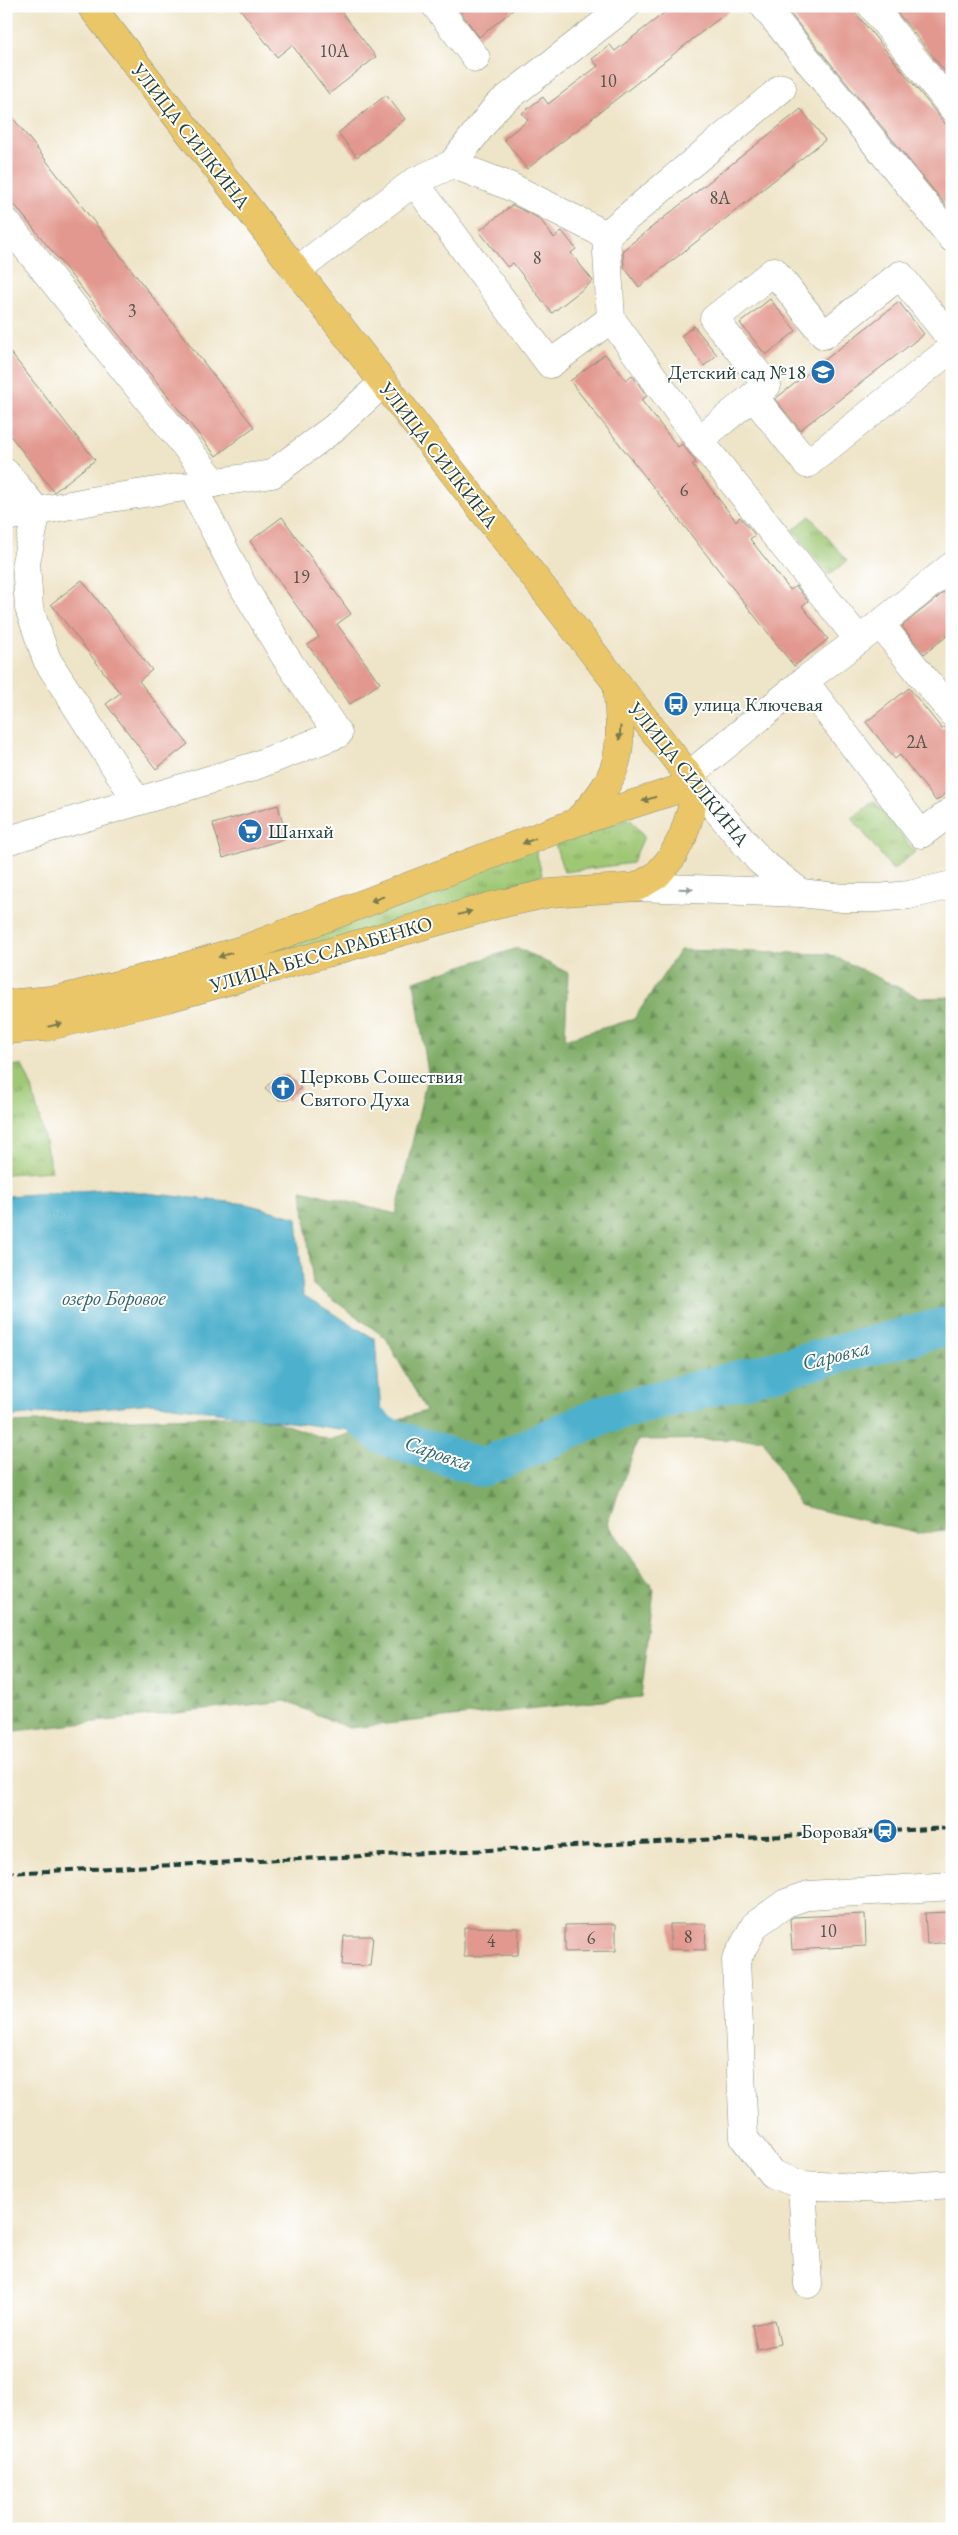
<svg xmlns="http://www.w3.org/2000/svg" width="958" height="2535" viewBox="0 0 958 2535" font-family="'EB Garamond',serif">
	<style>
		.grass { fill: url(#grass-tufts); stroke: #5f8254 }
		.forest { fill: url(#forest-firs); stroke: #4f744d }
		.water { fill: #4db0cc; stroke: #367680 }
		.lines { fill: none; stroke-linecap: round; stroke-linejoin: round }
		.river { stroke: #4db0cc; stroke-width: 39 }
		.building { fill: #e2988e }
		.minor-casing { stroke: #86907e; stroke-width: 29 }
		.major-casing { stroke: #86907e; stroke-width: 29 }
		.minor { stroke: #fff; stroke-width: 28 }
		.major { stroke: #eac669; stroke-width: 28 }
		.rail { stroke: #1f3d34; stroke-width: 4; stroke-dasharray: 8 4; stroke-linecap: butt }
		.oneway { fill: #7a7b4c }
		.oneway2 { fill: #8f9e9a }
		.labels { text-anchor: middle; stroke-width: 4; stroke-linejoin: round; paint-order: stroke }
		.number-label { font-size: 18px; fill: #50544a }
		.street-label { font-size: 20px; fill: #1f3d34; stroke: #fff }
		.poi-label { font-size: 20px; fill: #1f3d34; stroke: #fff; text-anchor: start }
		.water-label { font-size: 21px; font-style: italic; fill: #2f6569; stroke: #fff }
	</style>
	<defs>
		<pattern id="grass-tufts" width="24" height="20" patternUnits="userSpaceOnUse" patternTransform="scale(1.25)"><rect width="24" height="20" fill="#9fc874"/><path d="M3 7l-1-3M5 7V3M7 7l1-3M15 17l-1-3M17 17v-4M19 17l1-3" fill="none" stroke="#81a460"/></pattern>
		<pattern id="forest-firs" width="22" height="20" patternUnits="userSpaceOnUse" patternTransform="scale(1.25)"><rect width="22" height="20" fill="#7fac66"/><path d="M5 1l3.5 6h-7zM16 11l3.5 6h-7z" fill="#678d55"/></pattern>
	</defs>
	<rect width="100%" height="100%" fill="#fff"/>
	<filter id="ink" filterUnits="userSpaceOnUse"><feTurbulence type="fractalNoise" baseFrequency=".02" numOctaves="2"/><feDisplacementMap in="SourceGraphic" scale="10" xChannelSelector="R" yChannelSelector="G"/><feConvolveMatrix kernelMatrix="1 2 1 2 8 2 1 2 1" color-interpolation-filters="sRGB"/></filter>
	<filter id="wash" filterUnits="userSpaceOnUse"><feTurbulence type="fractalNoise" baseFrequency=".0096" numOctaves="4" result="noise"/><feDisplacementMap in="SourceGraphic" scale="20" xChannelSelector="R" yChannelSelector="G"/><feGaussianBlur stdDeviation="1.12" result="paint"/><feColorMatrix in="noise" values="0 0 0 0 0 0 0 0 0 0 0 0 0 0 0 0 0 1.4 0 .05"/><feComposite in="paint" operator="in"/></filter>
	<g filter="url(#wash)">
		<rect width="100%" height="100%" fill="#eee4c7"/>
		<g class="grass">
			<polygon points="810,516 847,561 829,575 793,530"/>
			<polygon points="874,801 915,852 893,870 852,818"/>
			<polygon points="630,819 644,837 632,863 564,872 554,841"/>
			<polygon points="535,847 542,875 450,907 174,990"/>
			<polygon points="22,1065 32,1088 52,1171 6,1174 6,1067"/>
		</g>
		<polygon class="forest" points="518,948 568,973 565,1039 634,1019 680,950 829,954 920,998 952,997 952,1530 920,1534 799,1505 763,1439 638,1440 607,1524 654,1590 641,1697 349,1728 285,1701 6,1732 6,1423 258,1415 329,1440 426,1411 386,1338 313,1285 302,1190 396,1214 428,1073 414,981"/>
		<polygon class="water" points="108,1189 247,1204 297,1218 303,1295 375,1339 383,1435 152,1403 6,1417 6,1196"/>
		<g class="lines">
			<polyline class="river" points="343,1401 383,1435 482,1468 605,1414 952,1325"/>
		</g>
		<g id="blocks">
			<g class="building">
				<polygon points="238,6 337,6 376,57 329,94 292,45 277,57"/>
				<polygon points="456,6 518,6 479,37"/>
				<polygon points="673,6 735,6 527,169 504,139 528,120 522,113 543,97 548,104 598,66 592,59 610,45 615,51"/>
				<polygon points="784,6 850,6 952,132 952,213"/>
				<polygon points="892,6 952,6 952,80"/>
				<polygon points="386,95 405,119 357,157 338,133"/>
				<polygon points="6,109 254,427 216,456 6,194"/>
				<polygon points="801,109 825,140 639,287 624,267 623,250"/>
				<polygon points="512,205 540,219 554,238 562,231 576,249 571,253 593,281 552,313 513,263 507,267 479,231"/>
				<polygon points="770,299 796,331 766,355 740,323"/>
				<polygon points="899,302 924,334 800,430 775,399"/>
				<polygon points="694,326 717,355 704,366 681,336"/>
				<polygon points="6,347 95,460 54,492 6,430"/>
				<polygon points="605,354 626,380 632,375 647,396 641,400 678,447 682,444 696,462 692,465 736,521 740,517 755,535 750,539 790,590 796,586 808,601 802,606 828,639 794,666 570,381"/>
				<polygon points="282,517 351,614 337,624 380,683 350,704 308,645 319,637 250,541"/>
				<polygon points="82,580 152,670 139,681 188,744 156,769 106,704 120,693 51,604"/>
				<polygon points="952,586 952,632 924,654 902,626"/>
				<polygon points="909,688 942,729 945,727 952,728 952,789 936,801 900,755 895,759 866,722"/>
				<polygon points="278,805 287,838 223,858 213,824"/>
				<polygon points="287,1075 301,1088 288,1100 279,1100 265,1088 277,1076"/>
				<polygon points="952,1912 952,1942 927,1944 925,1913"/>
				<polygon points="865,1914 866,1946 792,1950 790,1919 793,1917"/>
				<polygon points="616,1924 616,1951 565,1952 565,1925"/>
				<polygon points="670,1924 706,1924 705,1950 670,1949"/>
				<polygon points="464,1927 519,1928 518,1955 464,1956"/>
				<polygon points="344,1936 373,1936 370,1966 342,1965"/>
				<polygon points="775,2320 780,2344 757,2349 752,2325"/>
			</g>
		</g>
	</g>
	<g filter="url(#ink)">
		<use href="#blocks" fill-opacity="0" stroke="#86907e" stroke-width="1"/>
		<g class="lines">
			<defs>
				<g id="minor">
					<polyline points="436,6 476,58"/>
					<polyline points="764,6 952,238"/>
					<polyline points="872,6 952,107"/>
					<polyline points="452,164 509,186 606,235 782,88"/>
					<polyline points="414,182 550,364 611,319"/>
					<polyline points="6,222 215,483"/>
					<polyline points="606,235 611,319 699,440 859,640"/>
					<polyline points="296,271 414,182 452,164 497,106 626,6"/>
					<polyline points="753,396 807,464 952,348"/>
					<polyline points="699,440 767,385 714,319 774,271 824,335 900,275 952,340"/>
					<polyline points="6,473 37,511 26,562 29,608 47,660 137,801"/>
					<polyline points="6,517 97,500 272,474 334,428 383,383"/>
					<polyline points="880,624 952,566"/>
					<polyline points="952,713 880,624 804,681 921,834 952,811"/>
					<polyline points="688,776 804,681"/>
					<polyline points="695,784 760,861 801,893"/>
					<polyline points="6,841 252,767 338,734 286,658 243,586 192,486"/>
					<polyline points="637,887 801,893 843,898 878,898 909,895 952,885"/>
					<polyline points="952,1886 809,1895 786,1903 755,1925 736,1960 744,2138 772,2174 802,2185 880,2189 952,2184"/>
					<polyline points="802,2185 808,2284"/>
				</g>
				<g id="major">
					<polyline points="91,6 695,784"/>
					<path d="M 577,821 C 625,773 622,748 617,684"/>
					<polyline points="6,1004 60,999 161,974 245,949 574,823 695,784"/>
					<polyline points="6,1030 45,1027 168,998 492,906 550,893 637,887 657,875 672,857 683,836 691,811 695,784"/>
				</g>
			</defs>
			<use href="#minor" class="minor-casing"/>
			<use href="#major" class="major-casing"/>
			<use href="#minor" class="minor"/>
			<use href="#major" class="major"/>
			<polyline class="rail" points="6,1873 952,1828"/>
		</g>
		<defs><path id="oneway-solid" d="M-6-.8H1V-3.2L6.5 0L1 3.2V.8H-6Z" transform="scale(1.25)"/></defs>
		<g class="oneway">
			<use href="#oneway-solid" transform="translate(620 733) rotate(94)"/>
			<use href="#oneway-solid" transform="translate(649 799) rotate(162)"/>
			<use href="#oneway-solid" transform="translate(529 841) rotate(159)"/>
			<use href="#oneway-solid" transform="translate(377 899) rotate(159)"/>
			<use href="#oneway-solid" transform="translate(465 913) rotate(-16)"/>
			<use href="#oneway-solid" transform="translate(225 955) rotate(163)"/>
			<use href="#oneway-solid" transform="translate(55 1025) rotate(-13)"/>
		</g>
		<use class="oneway2" href="#oneway-solid" transform="translate(686 889) rotate(2)"/>
	</g>
	<defs>
		<symbol id="school-disc" viewBox="-11 -11 22 22"><circle r="9.5" fill="#1f6fb2" stroke="#fff"/><path d="M0-5L7-2L0 1L-7-2ZM-4 1L0 2.5L4 1V4Q0 6-4 4Z" fill="#fff"/></symbol>
		<symbol id="bus-disc" viewBox="-11 -11 22 22"><circle r="9.5" fill="#1f6fb2" stroke="#fff"/><path d="M-5-6H5V4H4V6H2V4H-2V6H-4V4H-5ZM-3.5-4V0h7V-4ZM-3.5 1.2v1.5H-2V1.2ZM2 1.2v1.5H3.5V1.2Z" fill="#fff"/></symbol>
		<symbol id="supermarket-disc" viewBox="-11 -11 22 22"><circle r="9.5" fill="#1f6fb2" stroke="#fff"/><path d="M-6-5.5h2.5l.6 2H6L4.5 2H-2.5L-4.4-4H-6ZM-1.5 3.2a1.3 1.3 0 1 0 .1 0ZM3 3.2a1.3 1.3 0 1 0 .1 0Z" fill="#fff"/></symbol>
		<symbol id="church-disc" viewBox="-11 -11 22 22"><circle r="9.5" fill="#1f6fb2" stroke="#fff"/><path d="M-1.2-6h2.4v3.5h3.3v2.4h-3.3V6h-2.4V-.1h-3.3v-2.4h3.3Z" fill="#fff"/></symbol>
		<symbol id="station-disc" viewBox="-11 -11 22 22"><circle r="9.5" fill="#1f6fb2" stroke="#fff"/><path d="M-3-6H3Q5-6 5-4V2Q5 4 3 4L4.5 6H3L1.5 4h-3L-3 6H-4.5L-3 4Q-5 4-5 2V-4Q-5-6-3-6ZM-3.5-4v3h7v-3ZM-3.5 1v1.5H-2V1ZM2 1v1.5H3.5V1Z" fill="#fff"/></symbol>
	</defs>
	<g fill-rule="evenodd">
		<use href="#school-disc" x="809" y="358" width="28" height="28"/>
		<use href="#bus-disc" x="662" y="690" width="28" height="28"/>
		<use href="#supermarket-disc" x="236" y="817" width="28" height="28"/>
		<use href="#church-disc" x="269" y="1074" width="28" height="28"/>
		<use href="#station-disc" x="871" y="1817" width="28" height="28"/>
	</g>
	<g class="labels">
		<g class="number-label">
			<text x="334" y="57">10А</text>
			<text x="608" y="87">10</text>
			<text x="720" y="204">8А</text>
			<text x="537" y="264">8</text>
			<text x="132" y="317">3</text>
			<text x="684" y="496">6</text>
			<text x="301" y="583">19</text>
			<text x="917" y="748">2А</text>
			<text x="828" y="1937">10</text>
			<text x="688" y="1943">8</text>
			<text x="591" y="1944">6</text>
			<text x="491" y="1947">4</text>
		</g>
		<g class="street-label">
			<text transform="translate(191 136) rotate(52)" y="7">УЛИЦА СИЛКИНА</text>
			<text transform="translate(439 455) rotate(52)" y="7">УЛИЦА СИЛКИНА</text>
			<text transform="translate(689 774) rotate(51)" y="7">УЛИЦА СИЛКИНА</text>
			<text transform="translate(321 954) rotate(-16)" y="7">УЛИЦА БЕССАРАБЕНКО</text>
		</g>
		<g class="poi-label">
			<text x="806" y="379" text-anchor="end">Детский сад №18</text>
			<text x="694" y="711">улица Ключевая</text>
			<text x="268" y="838">Шанхай</text>
			<text x="300" y="1083">Церковь Сошествия<tspan x="300" dy="23">Святого Духа</tspan></text>
			<text x="868" y="1838" text-anchor="end">Боровая</text>
		</g>
		<g class="water-label">
			<text x="114" y="1305">озеро Боровое</text>
			<text transform="translate(836 1355) rotate(-14)" y="7">Саровка</text>
			<text transform="translate(438 1453) rotate(19)" y="7">Саровка</text>
		</g>
	</g>
	<rect width="958" height="2535" fill="none" stroke="#fff" stroke-width="25"/>
</svg>
